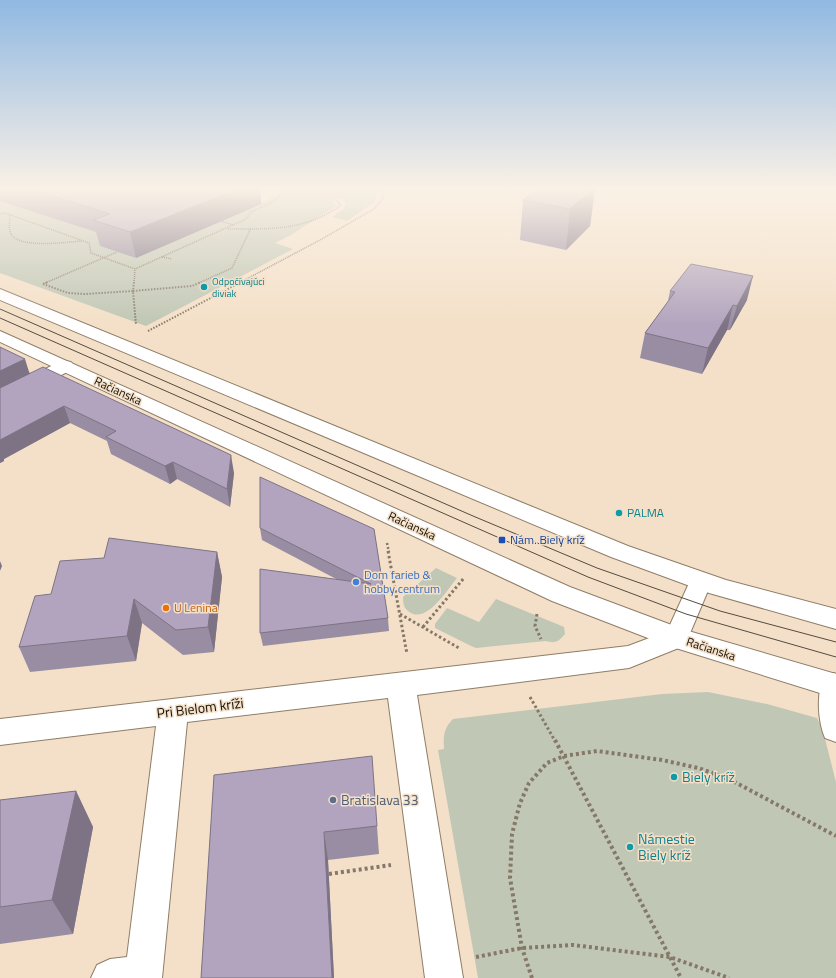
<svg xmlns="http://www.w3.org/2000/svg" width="836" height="978" viewBox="0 0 836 978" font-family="'Titillium Web',sans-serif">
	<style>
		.green { fill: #c0c7b5 }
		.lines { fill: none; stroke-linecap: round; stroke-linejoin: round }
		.service-casing { stroke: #8f7d67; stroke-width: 2 }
		.minor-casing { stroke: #8f7d67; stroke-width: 2 }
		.secondary-casing { stroke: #8f7d67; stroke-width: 2 }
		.path-far4 { stroke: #857868; stroke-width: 1.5; stroke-dasharray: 1 1; stroke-linecap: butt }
		.path-far3 { stroke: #857868; stroke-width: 2; stroke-dasharray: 1.5 1.5; stroke-linecap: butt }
		.path-far2 { stroke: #857868; stroke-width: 2.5; stroke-dasharray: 2 2; stroke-linecap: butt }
		.path-far1 { stroke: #857868; stroke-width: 3; stroke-dasharray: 2.5 2.5; stroke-linecap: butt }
		.path { stroke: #857868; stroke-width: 4; stroke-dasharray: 3 3; stroke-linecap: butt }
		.service { fill: #fff; fill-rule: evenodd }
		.minor { fill: #fff; fill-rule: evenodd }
		.secondary { fill: #fff; fill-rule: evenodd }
		.tram { stroke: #554b3e; stroke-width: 1 }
		.wall { fill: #998da3 }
		.shaded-wall { fill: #7d7385 }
		.building { fill: #b2a4be; stroke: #7d7385 }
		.culture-dot { fill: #0f9aa8; stroke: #f4e0c8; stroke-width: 1.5 }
		.transit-dot { fill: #1a4fb4; stroke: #f4e0c8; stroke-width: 1.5 }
		.shop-dot { fill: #3f7fe0; stroke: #f4e0c8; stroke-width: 1.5 }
		.food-dot { fill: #e8710a; stroke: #f4e0c8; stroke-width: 1.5 }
		.service-dot { fill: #5c6f8a; stroke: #f4e0c8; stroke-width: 1.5 }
		.labels { text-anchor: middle; stroke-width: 3; stroke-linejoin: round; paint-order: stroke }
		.far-culture-label { font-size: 10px; fill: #0d838f; stroke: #f4e0c8; text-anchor: start }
		.street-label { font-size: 12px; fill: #181209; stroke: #f4e0c8 }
		.culture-label { font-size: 12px; fill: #0d838f; stroke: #f4e0c8; text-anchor: start }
		.transit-label { font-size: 12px; fill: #164399; stroke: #f4e0c8; text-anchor: start }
		.shop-label { font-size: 12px; fill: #366cbe; stroke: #f4e0c8; text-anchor: start }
		.food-label { font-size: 12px; fill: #c56008; stroke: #f4e0c8; text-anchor: start }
		.near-street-label { font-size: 14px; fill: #181209; stroke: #f4e0c8 }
		.near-culture-label { font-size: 14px; fill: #0d838f; stroke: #f4e0c8; text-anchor: start }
		.near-service-label { font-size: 14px; fill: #4e5e75; stroke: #f4e0c8; text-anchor: start }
	</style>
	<rect width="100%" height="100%" fill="#f4e0c8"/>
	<g class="green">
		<polygon points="288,188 378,188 374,202 347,221 332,217 344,209 346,203 342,199"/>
		<polygon points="288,191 333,200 336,206 291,235 275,243 293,249 146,326 0,273 0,193 116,239 136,258"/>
		<path d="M 436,568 L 457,578 C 447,590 428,622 411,613 C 404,609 403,605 403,597 Z"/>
		<path d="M 496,599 L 557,624 L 564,627 L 565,634 C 559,641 556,644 546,641 L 476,648 L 471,646 L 435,628 L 435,624 L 447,608 L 479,622 Z"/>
		<path d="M 708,692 L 767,704 L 817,718 L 823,731 L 836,782 L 836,978 L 478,978 L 438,750 L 444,749 C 443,736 444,728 453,719 L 662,694 Z"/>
	</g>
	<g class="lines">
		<defs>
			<polygon id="service" points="701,573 709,576 712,581 688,638 684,644 676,647 668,644 664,638 690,581 693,576"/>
			<g id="minor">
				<polygon points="65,361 71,362 74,366 71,370 7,403 0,405 0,392 59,362"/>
				<polygon points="676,628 686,631 689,638 686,645 629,668 417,695 463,978 425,978 388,698 187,722 162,978 91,978 97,965 110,959 127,957 156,726 0,745 0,719 628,646"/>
				<path d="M 834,673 L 836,674 L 836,742 L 825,738 C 818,722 816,693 824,677 Z"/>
			</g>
			<g id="secondary">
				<polygon points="0,289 628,546 726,580 836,609 836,629 709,593 611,557 0,300"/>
				<polygon points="0,331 570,587 685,630 836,674 836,698 666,645 552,601 0,342"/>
			</g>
		</defs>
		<use href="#service" class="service-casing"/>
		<use href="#minor" class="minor-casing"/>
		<use href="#secondary" class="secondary-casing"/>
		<g class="path-far4">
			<polyline points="0,214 5,213 89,243 91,253 135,269 246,219 251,212 275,201 285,189"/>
			<path d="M 10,215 C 10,221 8,229 11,234 C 19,249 68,242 82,241"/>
			<polyline points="221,221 233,225"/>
			<path d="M 228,229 C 270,229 306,231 341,205 L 335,199 L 280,188"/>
			<polyline points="162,257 172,259"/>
			<polyline points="45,283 117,252"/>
			<polyline points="134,283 135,269"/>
			<polyline points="199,283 232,268 251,228"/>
			<polyline points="239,283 320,240 374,209 382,200 384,188"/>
		</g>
		<g class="path-far3">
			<polyline points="134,282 133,291 192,286 201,282"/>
			<polyline points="43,284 68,293 85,294 133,291 136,325"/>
			<polyline points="43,284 48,282"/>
			<polyline points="148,331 241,282"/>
		</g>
		<polyline class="path-far2" points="387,543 389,552"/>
		<g class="path-far1">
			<polyline points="388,551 407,654"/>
			<polyline points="400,614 459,648"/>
			<polyline points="537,614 535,626 541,639"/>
			<polyline points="423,627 464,578"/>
			<polyline points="530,697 555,741"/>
		</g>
		<g class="path">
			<polyline points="555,740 681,978"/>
			<polyline points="329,874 391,865"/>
			<polyline points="476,957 522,948 573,945 670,957 729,978"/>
			<polyline points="532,978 522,948 510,878 512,834 520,803 529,783 547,763 564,756 597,751 662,760 698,768 729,779 836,836"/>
		</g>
		<use href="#service" class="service"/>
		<use href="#minor" class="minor"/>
		<use href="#secondary" class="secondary"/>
		<g class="tram">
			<polyline points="0,309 473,516 597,568 720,611 836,642"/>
			<polyline points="0,318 588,577 686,614 836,657"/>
		</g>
	</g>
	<g class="wall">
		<polygon points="0,188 260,188 261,204 136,258 100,246 96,232 0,201"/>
		<polygon points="540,188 595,188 590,226 566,250 520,240 523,200"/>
		<polygon points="670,291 747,300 730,330 727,330 702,374 640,358 645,333 668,301"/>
		<polygon points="0,347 30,373 234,473 230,507 177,479 170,484 111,454 107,441 70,423 4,459 4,461 0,463"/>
		<polygon points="260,528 374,529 388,618 389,631 263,646 260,633 338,580 262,540"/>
		<polygon points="217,552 222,577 214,652 183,655 142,623 136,661 30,672 19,647 51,594"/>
		<polygon points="214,775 377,826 379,854 328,860 334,978 201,978"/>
		<polygon points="76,791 93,827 73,934 0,944 0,800"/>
	</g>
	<g class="shaded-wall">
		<polygon points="240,188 260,188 261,204 136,258 130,232"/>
		<polygon points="594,188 595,188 590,226 566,250 570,209"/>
		<polygon points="753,276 747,300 730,330 737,306"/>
		<polygon points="733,305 727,330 702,374 708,348"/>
		<polygon points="25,359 30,375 0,390 0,371"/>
		<polygon points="64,406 70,423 4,459 4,461 0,463 0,440"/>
		<polygon points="231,455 234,473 230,507 227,489"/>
		<polygon points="173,462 177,479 170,484 165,466"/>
		<polygon points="217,552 222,577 214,652 208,627"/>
		<polygon points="0,561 2,566 0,571"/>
		<polygon points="134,599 142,623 136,661 127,636"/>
		<polygon points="76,791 93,827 73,934 52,900"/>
		<polygon points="324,832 328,860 334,978 332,978"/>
	</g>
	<g class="building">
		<polygon points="27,188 240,188 130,232 93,220 110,214"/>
		<polygon points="540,188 594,188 570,209 523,200"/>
		<polygon points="691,264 753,276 737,306 733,305 708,348 645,333 675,292 670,291"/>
		<polygon points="0,347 25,359 0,371"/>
		<polygon points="43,367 231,455 227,489 173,462 165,466 106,437 116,431 64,406 0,440 0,388"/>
		<polygon points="260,477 374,529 388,618 260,633 260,569 371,584 260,528"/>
		<polygon points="109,538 217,552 208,627 176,630 134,599 127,636 19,647 35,596 51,594 60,561 104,558"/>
		<polygon points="372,756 377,826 324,832 332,978 201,978 214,775"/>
		<polygon points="76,791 52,900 0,907 0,800"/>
	</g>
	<linearGradient id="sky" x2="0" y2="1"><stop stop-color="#90b9e2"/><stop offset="0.58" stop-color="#faf1e6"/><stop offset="1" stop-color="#faf1e6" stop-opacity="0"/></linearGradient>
	<rect width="836" height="325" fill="url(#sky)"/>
	<g class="culture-dot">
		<circle cx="204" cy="287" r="4"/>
		<circle cx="619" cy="513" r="4"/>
		<circle cx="674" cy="777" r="4"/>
		<circle cx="630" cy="847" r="4"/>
	</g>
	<rect class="transit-dot" x="498" y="536" width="8" height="8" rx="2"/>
	<circle class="shop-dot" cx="356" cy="582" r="4"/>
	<circle class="food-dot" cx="166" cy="608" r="4"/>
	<circle class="service-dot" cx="333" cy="800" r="4"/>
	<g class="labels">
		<g class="far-culture-label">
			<text x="212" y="285">Odpočívajúci<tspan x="212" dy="12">diviak</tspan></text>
		</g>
		<g class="street-label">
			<text transform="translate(118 391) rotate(25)" y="4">Račianska</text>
			<text transform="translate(412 526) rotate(25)" y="4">Račianska</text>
			<text transform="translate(711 649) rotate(18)" y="4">Račianska</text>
		</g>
		<g class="culture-label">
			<text x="627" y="517">PALMA</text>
		</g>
		<g class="transit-label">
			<text x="510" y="544">Nám. Biely kríž</text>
		</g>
		<g class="shop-label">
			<text x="364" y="579">Dom farieb &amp;<tspan x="364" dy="14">hobby centrum</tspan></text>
		</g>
		<g class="food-label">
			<text x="174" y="612">U Lenina</text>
		</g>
		<g class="near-street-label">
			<text transform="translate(200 708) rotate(-7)" y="5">Pri Bielom kríži</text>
		</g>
		<g class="near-culture-label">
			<text x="682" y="782">Biely kríž</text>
			<text x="638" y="844">Námestie<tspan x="638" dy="16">Biely kríž</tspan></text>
		</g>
		<g class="near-service-label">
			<text x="341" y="805">Bratislava 33</text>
		</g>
	</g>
</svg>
